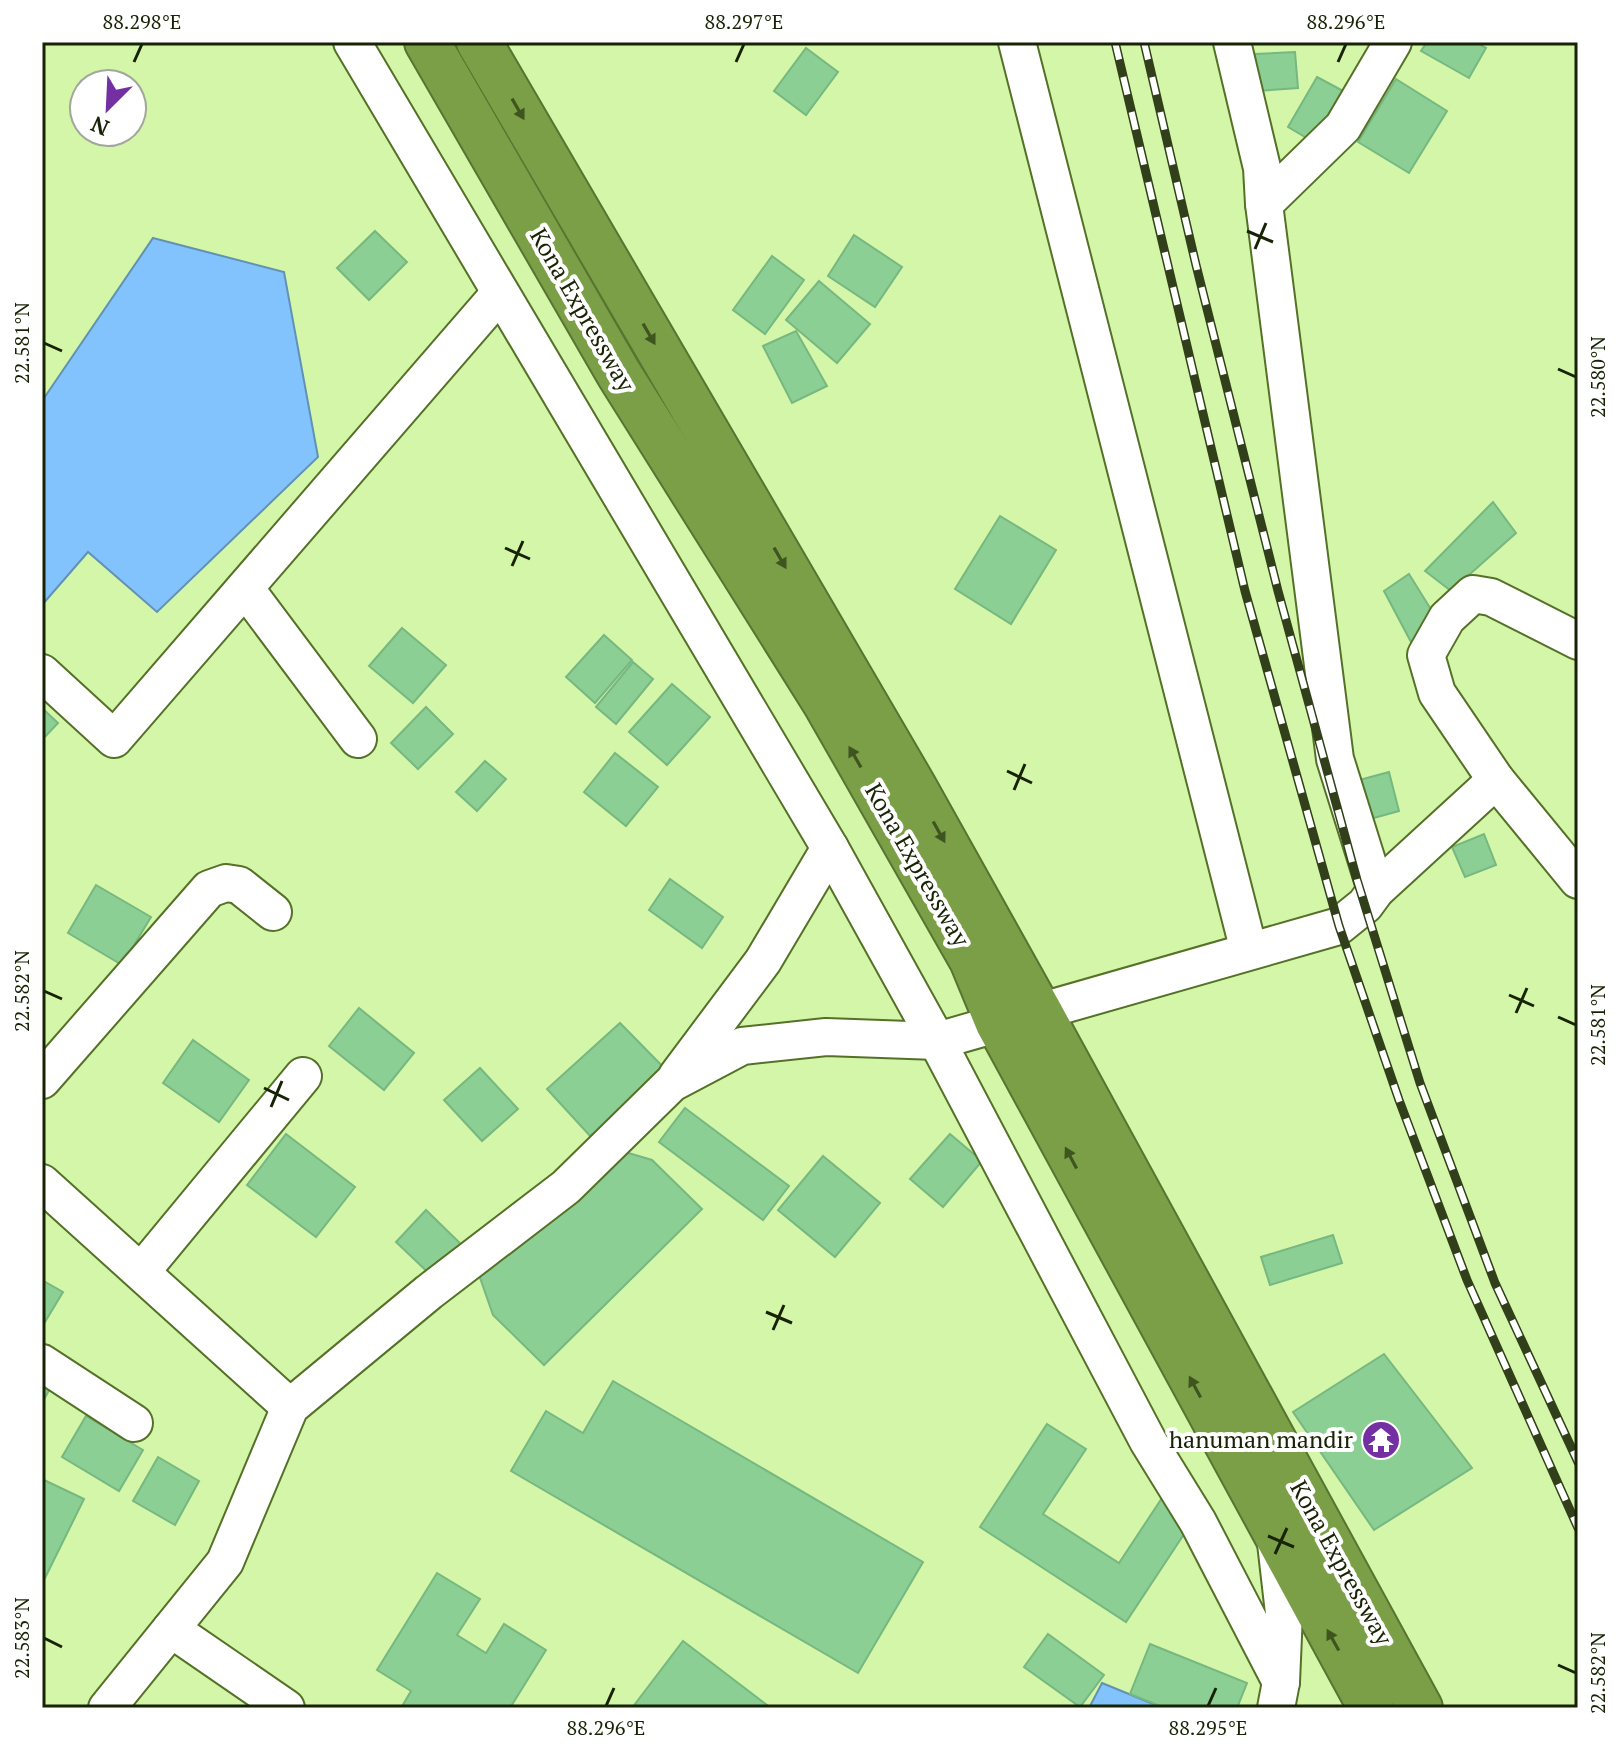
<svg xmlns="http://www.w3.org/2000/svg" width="1620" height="1750" viewBox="0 0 1620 1750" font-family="'PT Serif',serif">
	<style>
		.water { fill: #82c2fd; stroke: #6292b2; stroke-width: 2 }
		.building { fill: #8ccf95; stroke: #76b87f; stroke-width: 2 }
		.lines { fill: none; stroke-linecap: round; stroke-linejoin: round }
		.minor-casing { stroke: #557128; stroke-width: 40 }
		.highway-casing { stroke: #587430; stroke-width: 48 }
		.minor { stroke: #fff; stroke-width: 36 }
		.highway { stroke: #7b9f47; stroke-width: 44 }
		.rail-casing { stroke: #31401b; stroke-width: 9 }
		.rail { stroke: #fff; stroke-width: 6; stroke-dasharray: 18; stroke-linecap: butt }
		.oneway { fill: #3f551f }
		.ticks { fill: none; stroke: #172304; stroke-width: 3 }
		.labels { text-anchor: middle; stroke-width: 8; stroke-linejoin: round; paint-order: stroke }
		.street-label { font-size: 24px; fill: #172304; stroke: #fff }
		.poi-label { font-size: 24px; fill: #172304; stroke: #fff; text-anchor: end }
		.neatline { fill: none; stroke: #172304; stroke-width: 3 }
		.ticks-label { font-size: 20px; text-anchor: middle; fill: #172304 }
	</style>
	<rect width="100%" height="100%" fill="#d4f6a9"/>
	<g class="water">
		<polygon points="153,238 284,272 318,457 157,612 88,552 42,605 42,401"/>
		<polygon points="1102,1683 1163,1708 1089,1708"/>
	</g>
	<g class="building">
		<polygon points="1427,42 1475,42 1486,48 1469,78 1421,51"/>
		<polygon points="806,48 838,72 806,115 774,91"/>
		<polygon points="1295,52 1298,88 1258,91 1255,54"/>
		<polygon points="1317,77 1345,92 1315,143 1288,127"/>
		<polygon points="1396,79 1447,111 1409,173 1358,142"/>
		<polygon points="375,231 407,262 369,300 337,268"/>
		<polygon points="854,235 902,267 875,307 828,276"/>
		<polygon points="772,256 804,280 765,334 733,310"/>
		<polygon points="819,281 870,324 837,363 786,320"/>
		<polygon points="796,331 827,386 792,403 763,346"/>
		<polygon points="1493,502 1516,533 1451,591 1425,571"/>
		<polygon points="1000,516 1056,550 1011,624 955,589"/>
		<polygon points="1409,574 1440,624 1411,642 1384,591"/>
		<polygon points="402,628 446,665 413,703 369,666"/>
		<polygon points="604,635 632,660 595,703 566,677"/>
		<polygon points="633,662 653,679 616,724 596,707"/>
		<polygon points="672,684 710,717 667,765 629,732"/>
		<polygon points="426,707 453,734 418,769 391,743"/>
		<polygon points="42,708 58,723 42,740"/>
		<polygon points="615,753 658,787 626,826 584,792"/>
		<polygon points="485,761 506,779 477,811 456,792"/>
		<polygon points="1389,772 1399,811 1363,821 1352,782"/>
		<polygon points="1484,834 1496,865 1465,877 1452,847"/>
		<polygon points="670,879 723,917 702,948 649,910"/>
		<polygon points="96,885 151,917 122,965 68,933"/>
		<polygon points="359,1008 414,1053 384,1090 329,1046"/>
		<polygon points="620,1023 672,1076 590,1136 547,1089"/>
		<polygon points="193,1040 249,1080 219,1122 163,1083"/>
		<polygon points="480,1068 518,1109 482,1141 444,1100"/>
		<polygon points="685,1108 789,1186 763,1220 659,1142"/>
		<polygon points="286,1134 355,1187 316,1237 247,1185"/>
		<polygon points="950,1134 982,1161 943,1207 910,1179"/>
		<polygon points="608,1147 652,1160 702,1209 544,1365 493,1315 478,1272"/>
		<polygon points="823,1156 880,1203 835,1257 778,1210"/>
		<polygon points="426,1210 467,1250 437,1281 396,1242"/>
		<polygon points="1333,1235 1342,1263 1270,1285 1261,1257"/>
		<polygon points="42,1280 63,1292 42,1327"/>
		<polygon points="1384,1354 1472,1468 1374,1530 1293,1412"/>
		<polygon points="613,1381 923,1562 858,1673 511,1471 546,1411 583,1433"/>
		<polygon points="42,1382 51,1387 42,1403"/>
		<polygon points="86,1416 143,1450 119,1491 62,1457"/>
		<polygon points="1047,1424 1086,1449 1043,1514 1119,1563 1162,1498 1194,1519 1126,1622 980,1527"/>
		<polygon points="158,1457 199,1481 175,1525 133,1501"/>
		<polygon points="42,1479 84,1499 45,1578 42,1577"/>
		<polygon points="437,1573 480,1599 457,1635 486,1653 504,1624 546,1650 510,1708 401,1708 411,1691 377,1670"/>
		<polygon points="1048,1634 1104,1675 1080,1707 1024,1667"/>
		<polygon points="683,1641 771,1708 632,1708"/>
		<polygon points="1150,1644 1247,1683 1237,1708 1165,1708 1130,1694"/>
	</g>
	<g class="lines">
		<defs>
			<g id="minor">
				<polyline points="352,42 830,848 937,1041 1148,1441 1198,1522 1281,1682"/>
				<polyline points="1017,42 1249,951"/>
				<polyline points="1232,42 1262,168 1264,204 1335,759 1376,890"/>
				<polyline points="1264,204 1343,127 1393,42"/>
				<polyline points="245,588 358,739"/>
				<polyline points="1578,641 1491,597 1473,594 1447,618 1426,655 1437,693 1496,780 1578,880"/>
				<polyline points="42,673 114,739 500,293"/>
				<polyline points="677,1076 763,961 830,848"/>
				<polyline points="42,1080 209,889 226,883 239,885 273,912"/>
				<polyline points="42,1183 290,1407"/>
				<polyline points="141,1272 303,1076"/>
				<polyline points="42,1363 134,1423"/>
				<polyline points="1276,1543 1284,1613 1281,1682 1276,1708"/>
				<polyline points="171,1629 286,1708"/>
				<polyline points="107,1708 225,1562 290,1407 429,1292 566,1187 672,1083 742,1046 826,1037 937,1041 1339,926 1365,905 1376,890 1496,780"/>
			</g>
			<g id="highway">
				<polyline points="427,42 619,374 826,704 972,960 998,1023 1371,1708"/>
				<polyline points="479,42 914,787 1039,1011 1420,1708"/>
			</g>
		</defs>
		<use href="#minor" class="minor-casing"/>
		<use href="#highway" class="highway-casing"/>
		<use href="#minor" class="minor"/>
		<use href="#highway" class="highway"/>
		<defs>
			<g id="rail">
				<polyline points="1115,42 1245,591 1339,926 1399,1100 1467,1280 1578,1528"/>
				<polyline points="1144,42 1196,265 1278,591 1357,880 1420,1083 1495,1283 1578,1462"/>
			</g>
		</defs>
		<use href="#rail" class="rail-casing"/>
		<use href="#rail" class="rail"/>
	</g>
	<defs><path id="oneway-solid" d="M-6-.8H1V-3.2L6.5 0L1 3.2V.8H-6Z" transform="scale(2)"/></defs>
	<g class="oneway">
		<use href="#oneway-solid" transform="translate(518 109) rotate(60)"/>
		<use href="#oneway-solid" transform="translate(649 334) rotate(60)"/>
		<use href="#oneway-solid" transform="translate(780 558) rotate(60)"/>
		<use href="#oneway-solid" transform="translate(855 757) rotate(-120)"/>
		<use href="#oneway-solid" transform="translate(939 832) rotate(61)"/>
		<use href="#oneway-solid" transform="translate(1071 1158) rotate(-118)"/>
		<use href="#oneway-solid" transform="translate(1195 1387) rotate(-118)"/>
		<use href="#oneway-solid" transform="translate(1333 1640) rotate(-119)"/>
	</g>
	<path class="ticks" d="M 134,62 L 142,44M 736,62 L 744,44M 1338,62 L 1346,44M 1247,231 L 1273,242M 1255,249 L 1266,223M 44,343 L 62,351M 1558,369 L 1576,377M 505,548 L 530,559M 512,566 L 523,541M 1007,771 L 1032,783M 1014,790 L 1025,764M 44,991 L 62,999M 1509,995 L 1534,1006M 1516,1013 L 1527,988M 1558,1017 L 1576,1025M 264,1088 L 289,1100M 271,1107 L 282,1081M 766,1312 L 792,1323M 773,1330 L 784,1305M 1268,1536 L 1294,1547M 1275,1554 L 1287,1528M 44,1638 L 62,1647M 1558,1665 L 1576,1673M 606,1706 L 614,1688M 1208,1706 L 1216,1688"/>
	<defs>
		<symbol id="temple-disc" viewBox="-11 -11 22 22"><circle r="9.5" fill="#7430a3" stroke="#fff"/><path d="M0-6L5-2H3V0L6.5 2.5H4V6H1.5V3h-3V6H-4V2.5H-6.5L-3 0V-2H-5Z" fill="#fff"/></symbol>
	</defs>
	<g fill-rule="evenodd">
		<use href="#temple-disc" x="1359" y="1418" width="44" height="44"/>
	</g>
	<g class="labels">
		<g class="street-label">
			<text transform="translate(582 310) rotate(60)" y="8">Kona Expressway</text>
			<text transform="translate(917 865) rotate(60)" y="8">Kona Expressway</text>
			<text transform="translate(1341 1563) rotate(61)" y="8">Kona Expressway</text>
		</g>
		<g class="poi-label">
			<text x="1353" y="1448">hanuman mandir</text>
		</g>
	</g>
	<rect width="1620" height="1750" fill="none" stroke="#ffffff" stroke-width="88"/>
	<g transform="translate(108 108) rotate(204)"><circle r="38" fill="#ffffff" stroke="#a2a79b" stroke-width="2"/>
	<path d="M0-6L14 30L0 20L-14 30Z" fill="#7430a3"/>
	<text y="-12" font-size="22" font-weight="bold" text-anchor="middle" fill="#172304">N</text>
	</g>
	<rect x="44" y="44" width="1532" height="1662" class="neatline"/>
	<g class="ticks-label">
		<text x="142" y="29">88.298°E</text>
		<text x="744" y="29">88.297°E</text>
		<text x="1346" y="29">88.296°E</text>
		<text transform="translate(22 343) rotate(-90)" y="7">22.581°N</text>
		<text transform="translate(1598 377) rotate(-90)" y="7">22.580°N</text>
		<text transform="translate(22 991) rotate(-90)" y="7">22.582°N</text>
		<text transform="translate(1598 1025) rotate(-90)" y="7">22.581°N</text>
		<text transform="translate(22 1638) rotate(-90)" y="7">22.583°N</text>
		<text transform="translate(1598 1673) rotate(-90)" y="7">22.582°N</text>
		<text x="606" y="1735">88.296°E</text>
		<text x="1208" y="1735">88.295°E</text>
	</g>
</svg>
